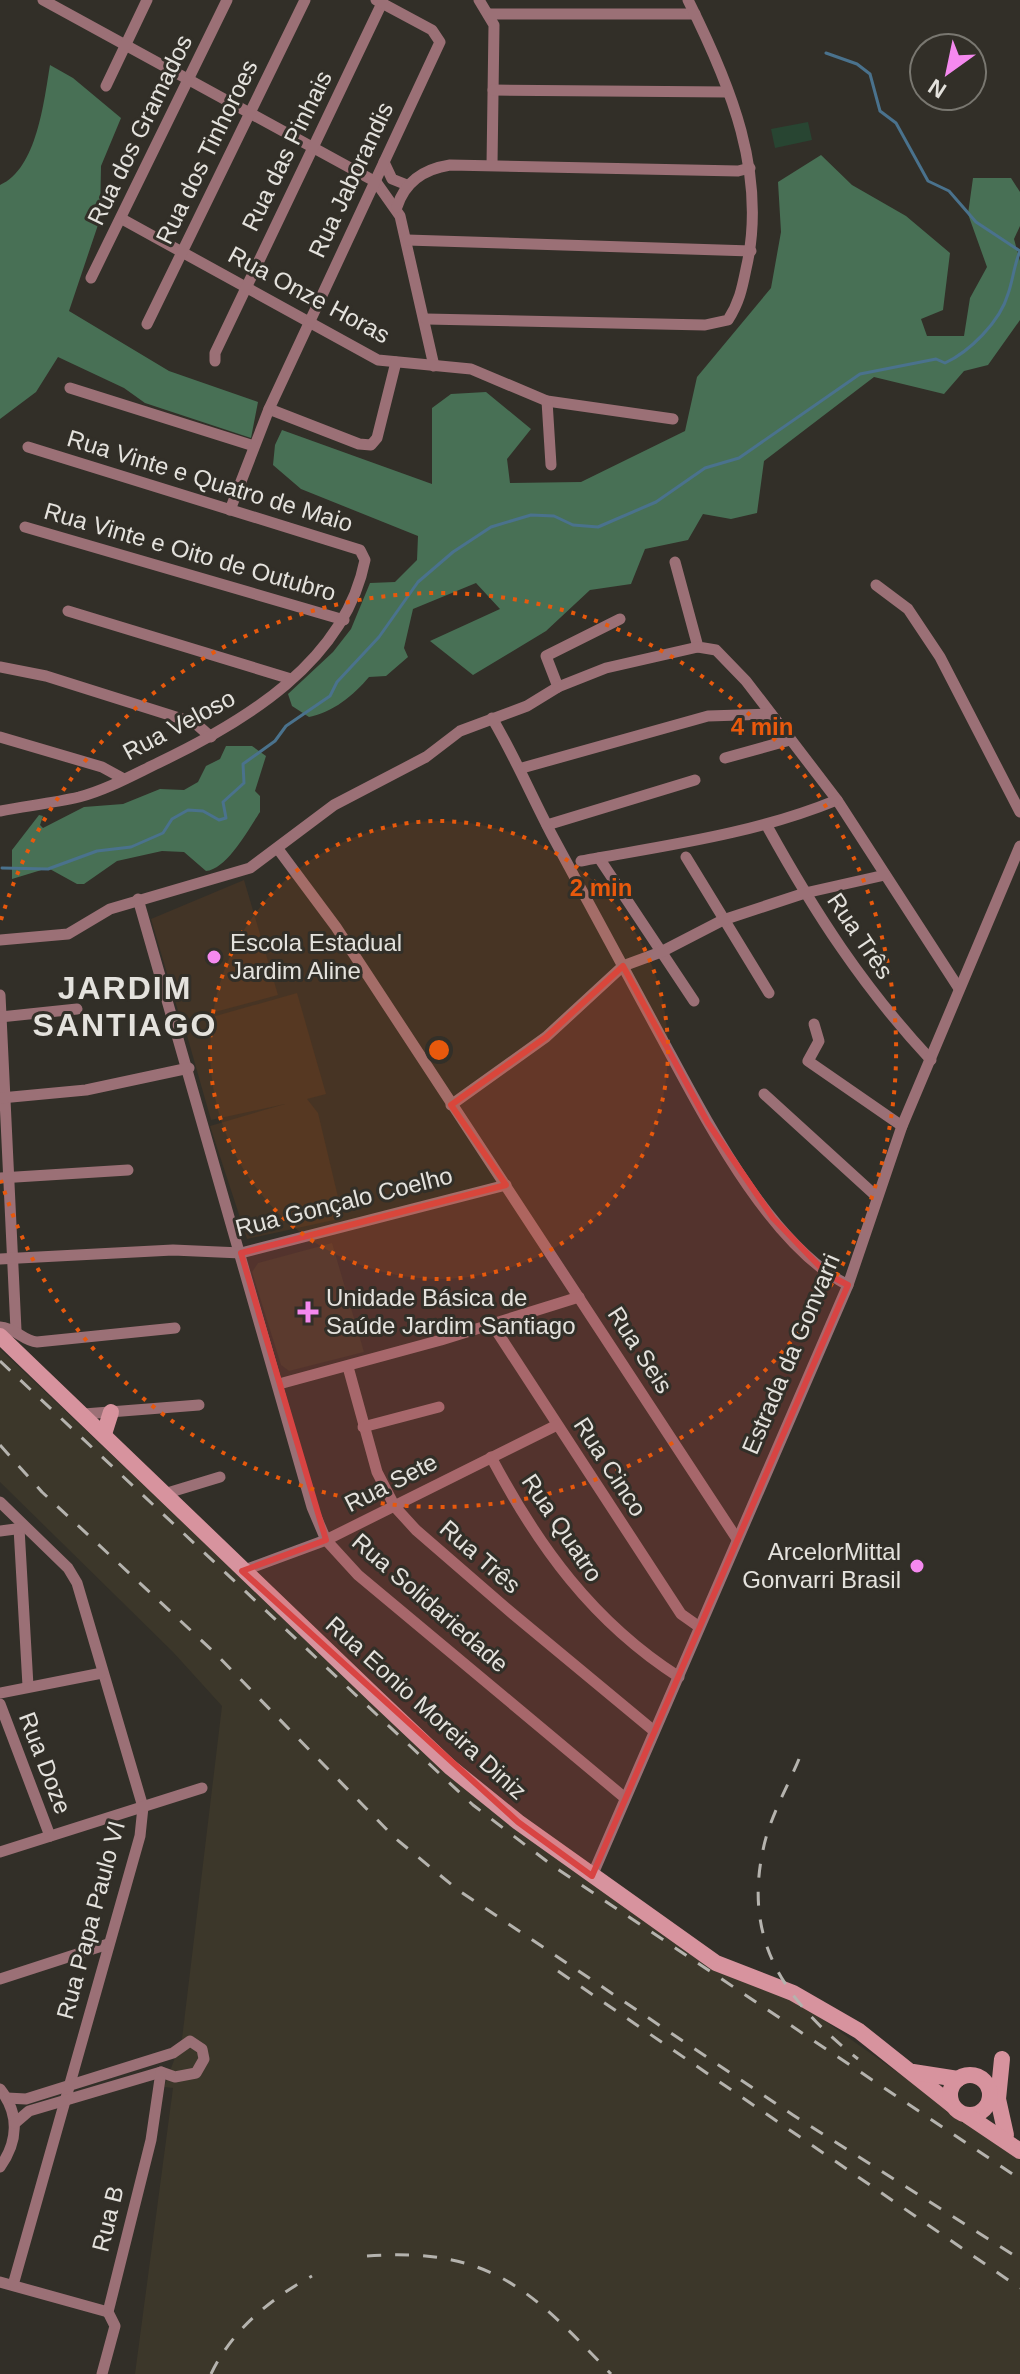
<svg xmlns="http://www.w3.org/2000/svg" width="1020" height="2374" viewBox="0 0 1020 2374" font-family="Arial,sans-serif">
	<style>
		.built { fill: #3c372a }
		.education { fill: #423426 }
		.green { fill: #284532 }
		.forest { fill: #487055 }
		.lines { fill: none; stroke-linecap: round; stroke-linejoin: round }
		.stream { stroke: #4a728d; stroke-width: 3 }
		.street { stroke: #9b7076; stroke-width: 11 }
		.secondary { stroke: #d7939e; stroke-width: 16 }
		.rail { stroke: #b5b3ae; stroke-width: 3; stroke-dasharray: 14 14; stroke-linecap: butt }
		.marked { fill: #d84443; fill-opacity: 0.2; stroke: #d84443; stroke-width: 6; stroke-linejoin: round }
		.ring { fill: none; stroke: #e8590c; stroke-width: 4; stroke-dasharray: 4 8 }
		.poi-dot { fill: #f589ef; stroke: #322f28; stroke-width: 3 }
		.labels { text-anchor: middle; stroke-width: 6; stroke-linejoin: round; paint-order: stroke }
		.street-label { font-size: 24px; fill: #e4e2dd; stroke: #322f28 }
		.poi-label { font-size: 24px; fill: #e4e2dd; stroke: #322f28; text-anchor: start }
		.district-label { font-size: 32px; font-weight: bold; letter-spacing: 2px; fill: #e4e2dd; stroke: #322f28 }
		.centre { fill: #e8590c; stroke: #322f28; stroke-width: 4 }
		.ring-label { font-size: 24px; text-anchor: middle; font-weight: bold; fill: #e8590c; stroke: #322f28; stroke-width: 6; stroke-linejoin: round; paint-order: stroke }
	</style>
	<rect width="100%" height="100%" fill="#322f28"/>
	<g class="built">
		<polygon points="332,1243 364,1352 289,1371 281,1365 252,1272 258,1263"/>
		<polygon points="0,1349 370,1700 708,1964 805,2003 822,2019 1020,2159 1020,2374 135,2374 173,2088 164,2087 182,2039 222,1706 173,1652 0,1482"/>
	</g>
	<g class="education">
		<polygon points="244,880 278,995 181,1021 151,919"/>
		<polygon points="297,993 326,1094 307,1099 318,1113 343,1218 247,1239 210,1126 285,1104 211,1120 184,1025"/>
	</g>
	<polygon class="green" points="808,122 812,140 775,148 771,129"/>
	<g class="forest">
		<path d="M 50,65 L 73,78 L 121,118 L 101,166 L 100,219 L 69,311 L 169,371 L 258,402 L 251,438 L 145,403 L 124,388 L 58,357 L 36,392 L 0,419 L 0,185 C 37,169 44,101 50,65 Z"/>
		<path d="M 821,155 L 852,185 L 906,216 L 950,253 L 943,310 L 921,319 L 927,336 L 964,336 L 970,298 L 987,267 L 968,214 L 973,178 L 1011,178 L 1020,192 L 1020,226 L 1014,239 L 1020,261 L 1020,320 L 988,365 L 964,371 L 944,394 L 874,377 L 764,461 L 757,513 L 731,519 L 703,514 L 688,540 L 645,549 L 631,584 L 590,590 L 546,631 L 473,675 L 430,641 L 500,609 L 476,583 L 413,609 L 404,648 L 408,657 L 386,676 L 369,677 C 354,695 332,713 309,717 L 292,706 L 288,694 L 333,652 L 351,629 L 370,583 L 395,582 L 417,560 L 418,536 L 301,489 L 273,465 L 275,445 L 282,430 L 432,484 L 432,408 L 451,394 L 486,392 L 531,429 L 507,459 L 510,483 L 581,482 L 685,431 L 697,377 L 771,288 L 781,232 L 778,182 Z"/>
		<path d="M 226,746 L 252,746 L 266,756 L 255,791 L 260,796 L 260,812 C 248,830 227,869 206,871 L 184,852 L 162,851 L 117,861 L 84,884 L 77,884 L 48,868 L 12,879 L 12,850 L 39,815 L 43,816 L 40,825 L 43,828 L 84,807 L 123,804 L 160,789 L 184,790 L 198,782 L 206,766 L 220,759 Z"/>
	</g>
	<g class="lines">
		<g class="stream">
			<polyline points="826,53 857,64 870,74 880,111 896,123 928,181 949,191 976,222 1020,251"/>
			<path d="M 2,868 L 48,869 L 97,851 L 131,847 L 163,833 L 172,819 L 188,810 L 203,811 L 219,820 L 226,818 L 223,802 L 244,783 L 243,764 L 275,741 L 286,726 L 330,696 L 337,682 L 379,637 L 418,582 L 453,552 L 491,527 L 531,515 L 554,516 L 573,525 L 598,527 L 656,502 L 705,468 L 739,458 L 860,374 L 936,359 L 945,363 C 969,352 1000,322 1008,294 C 1013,280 1014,265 1020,251"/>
		</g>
		<g class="street">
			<polyline points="43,0 376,182"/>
			<polyline points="479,0 494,25 492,165"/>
			<polyline points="490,14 695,14"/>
			<polyline points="106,86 147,0"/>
			<polyline points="493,90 728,92"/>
			<polyline points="384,162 392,179 407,185"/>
			<polyline points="376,182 400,216 434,366"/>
			<path d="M 397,207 C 405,181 424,169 450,165 L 738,171 L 750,168"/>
			<polyline points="122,219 378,360 471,369 547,401 673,419"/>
			<polyline points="407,240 751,251"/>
			<polyline points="91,278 227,0"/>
			<path d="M 426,319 L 705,325 L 728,320 C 739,303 742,289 746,269 C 768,175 730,84 688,0"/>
			<polyline points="147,324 305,0"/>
			<polyline points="215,361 215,353 382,3"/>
			<polyline points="70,388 254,446"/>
			<polyline points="547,401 551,465"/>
			<polyline points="269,409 359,444 371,445 377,438 396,362"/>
			<polyline points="230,510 269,409 440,42 432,30 376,0"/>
			<polyline points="25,527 344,620"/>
			<polyline points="675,562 698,647 716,650 746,681 837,800 958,987"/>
			<polyline points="876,585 908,609 940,657 1020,812"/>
			<polyline points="68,611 291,679"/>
			<polyline points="0,667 46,676 195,723 211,737"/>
			<polyline points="558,687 546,656 620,619"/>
			<path d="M 492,718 C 515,757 532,797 553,837 C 588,903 624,969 660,1035 C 702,1112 768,1245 848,1285"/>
			<polyline points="0,737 102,767 124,779"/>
			<polyline points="725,758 790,740"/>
			<polyline points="522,768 708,716 771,714"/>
			<path d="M 0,811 C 26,806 53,803 79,797 C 106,790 133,775 158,763 C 244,722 345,662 365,560 L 360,550 L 28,447"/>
			<polyline points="547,825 695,780"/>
			<path d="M 767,826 C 815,913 863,987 931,1060"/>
			<polyline points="278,849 336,927 737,1539"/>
			<polyline points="686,857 769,993"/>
			<polyline points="599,858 694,1001"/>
			<path d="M 581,861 C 668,845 754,834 837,800"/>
			<polyline points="138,899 312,1507 326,1540 358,1575 625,1798"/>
			<polyline points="0,940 68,934 110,909 250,868 334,805 426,757 460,731 527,706 558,687 606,668 698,647"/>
			<polyline points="0,995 16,1330"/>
			<polyline points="0,1017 77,1009"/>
			<polyline points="814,1024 819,1041 808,1061 902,1126"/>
			<polyline points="764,1094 876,1196"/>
			<polyline points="1,1098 86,1090 189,1068"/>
			<polyline points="451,1105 546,1037 623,966 661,952 723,920 805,893 885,875"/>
			<polyline points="0,1178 128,1170"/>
			<polyline points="0,1259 173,1250 241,1253 506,1185"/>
			<polyline points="492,1324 681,1614 698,1626"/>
			<path d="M 0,1327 C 16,1328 23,1341 37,1342 L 175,1328"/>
			<polyline points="348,1367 377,1472 395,1507 416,1530 513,1614 654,1731"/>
			<polyline points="279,1384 441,1340 579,1297"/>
			<polyline points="84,1414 199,1405"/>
			<polyline points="363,1427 439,1407"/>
			<path d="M 491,1457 C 538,1546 593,1622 679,1677"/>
			<polyline points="164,1494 220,1477"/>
			<polyline points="0,1502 68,1568 77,1583 143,1807 140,1836 13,2285"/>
			<polyline points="19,1528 28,1686"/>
			<polyline points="0,1531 23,1528"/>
			<polyline points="242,1571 326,1540 557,1425"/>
			<polyline points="0,1693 102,1673"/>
			<polyline points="0,1704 50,1836"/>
			<polyline points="0,1852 202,1788"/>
			<polyline points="592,1876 848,1285 902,1126 1020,846"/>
			<polyline points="0,1979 108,1944"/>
			<path d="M 0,2089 C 20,2114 18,2142 0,2167"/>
			<polyline points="7,2098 26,2099 173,2053 190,2041 202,2049 204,2059 196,2073 175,2077 161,2072 29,2111 15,2123"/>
			<polyline points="0,2282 108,2312"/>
			<polyline points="102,2374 115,2326 108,2312 151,2140 161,2072"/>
		</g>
		<g class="secondary">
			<polyline points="0,1336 376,1697 450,1767 518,1822 716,1963 793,1993 859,2031 952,2105"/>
			<polyline points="104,1434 111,1412"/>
			<polyline points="1002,2059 998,2099 1006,2135"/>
			<polyline points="913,2072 958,2079"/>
			<circle cx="970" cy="2095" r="20"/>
			<polyline points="968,2116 1020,2151"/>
		</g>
		<g class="rail">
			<polyline points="0,1361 473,1805 553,1866 1020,2179"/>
			<polyline points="0,1445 42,1492 215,1653 395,1838 458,1890 793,2115 1020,2259"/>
			<path d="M 799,1759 C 787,1788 769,1819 763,1850 C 743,1943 787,2003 858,2059"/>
			<polyline points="558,1971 1020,2288"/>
			<path d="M 367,2256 C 491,2247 531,2290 611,2374"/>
			<path d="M 211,2374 C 232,2330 270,2299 312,2276"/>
		</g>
	</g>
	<path class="marked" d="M 623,966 L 708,1123 L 773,1218 L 827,1274 L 848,1285 L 592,1876 L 518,1822 L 242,1571 L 326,1540 L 241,1253 L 506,1185 L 451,1105 L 546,1037 Z"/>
	<circle cx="439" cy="1050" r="229" fill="#e8590c" fill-opacity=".12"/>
	<g class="ring">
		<circle cx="439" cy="1050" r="229"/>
		<path d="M1 920A457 457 0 1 1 1 1180"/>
	</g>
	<g class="poi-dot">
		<circle cx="214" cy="957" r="8"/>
		<path d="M304 1300h8v8h8v8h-8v8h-8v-8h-8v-8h8z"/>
		<circle cx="917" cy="1566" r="8"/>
	</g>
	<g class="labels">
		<g class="street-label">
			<text transform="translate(140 130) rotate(-64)" y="8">Rua dos Gramados</text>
			<text transform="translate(287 151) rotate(-64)" y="8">Rua das Pinhais</text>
			<text transform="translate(207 152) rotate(-64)" y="8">Rua dos Tinhoroes</text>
			<text transform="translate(351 180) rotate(-65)" y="8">Rua Jaborandis</text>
			<text transform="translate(309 295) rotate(28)" y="8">Rua Onze Horas</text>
			<text transform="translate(210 481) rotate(17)" y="8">Rua Vinte e Quatro de Maio</text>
			<text transform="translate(190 552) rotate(16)" y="8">Rua Vinte e Oito de Outubro</text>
			<text transform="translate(179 725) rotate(-28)" y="8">Rua Veloso</text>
			<text transform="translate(860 936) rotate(56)" y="8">Rua Três</text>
			<text transform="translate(344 1202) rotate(-14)" y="8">Rua Gonçalo Coelho</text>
			<text transform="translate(640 1350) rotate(57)" y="8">Rua Seis</text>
			<text transform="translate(791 1354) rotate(-67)" y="8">Estrada da Gonvarri</text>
			<text transform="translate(610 1467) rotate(57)" y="8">Rua Cinco</text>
			<text transform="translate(391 1483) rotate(-27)" y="8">Rua Sete</text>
			<text transform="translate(562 1528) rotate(56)" y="8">Rua Quatro</text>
			<text transform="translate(480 1557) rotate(41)" y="8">Rua Três</text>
			<text transform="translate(430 1603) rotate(41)" y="8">Rua Solidariedade</text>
			<text transform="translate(426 1708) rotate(42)" y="8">Rua Eonio Moreira Diniz</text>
			<text transform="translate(45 1763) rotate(69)" y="8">Rua Doze</text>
			<text transform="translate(91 1920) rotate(-75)" y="8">Rua Papa Paulo VI</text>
			<text transform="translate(108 2219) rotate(-76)" y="8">Rua B</text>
		</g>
		<g class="poi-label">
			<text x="230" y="951">Escola Estadual<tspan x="230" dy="28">Jardim Aline</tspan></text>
			<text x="326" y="1306">Unidade Básica de<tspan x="326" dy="28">Saúde Jardim Santiago</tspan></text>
			<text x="901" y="1560" text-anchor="end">ArcelorMittal<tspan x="901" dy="28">Gonvarri Brasil</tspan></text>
		</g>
		<g class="district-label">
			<text x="125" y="999">JARDIM<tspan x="125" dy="37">SANTIAGO</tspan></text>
		</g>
	</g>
	<circle cx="439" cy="1050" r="12" class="centre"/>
	<g class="ring-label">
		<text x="762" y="735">4 min</text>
		<text x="601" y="896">2 min</text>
	</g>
	<g transform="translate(948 72) rotate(213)"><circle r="38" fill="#322f28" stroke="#797770" stroke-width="2"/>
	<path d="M0-6L14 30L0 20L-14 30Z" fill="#f589ef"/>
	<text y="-12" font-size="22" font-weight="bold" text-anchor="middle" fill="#e4e2dd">N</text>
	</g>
</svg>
